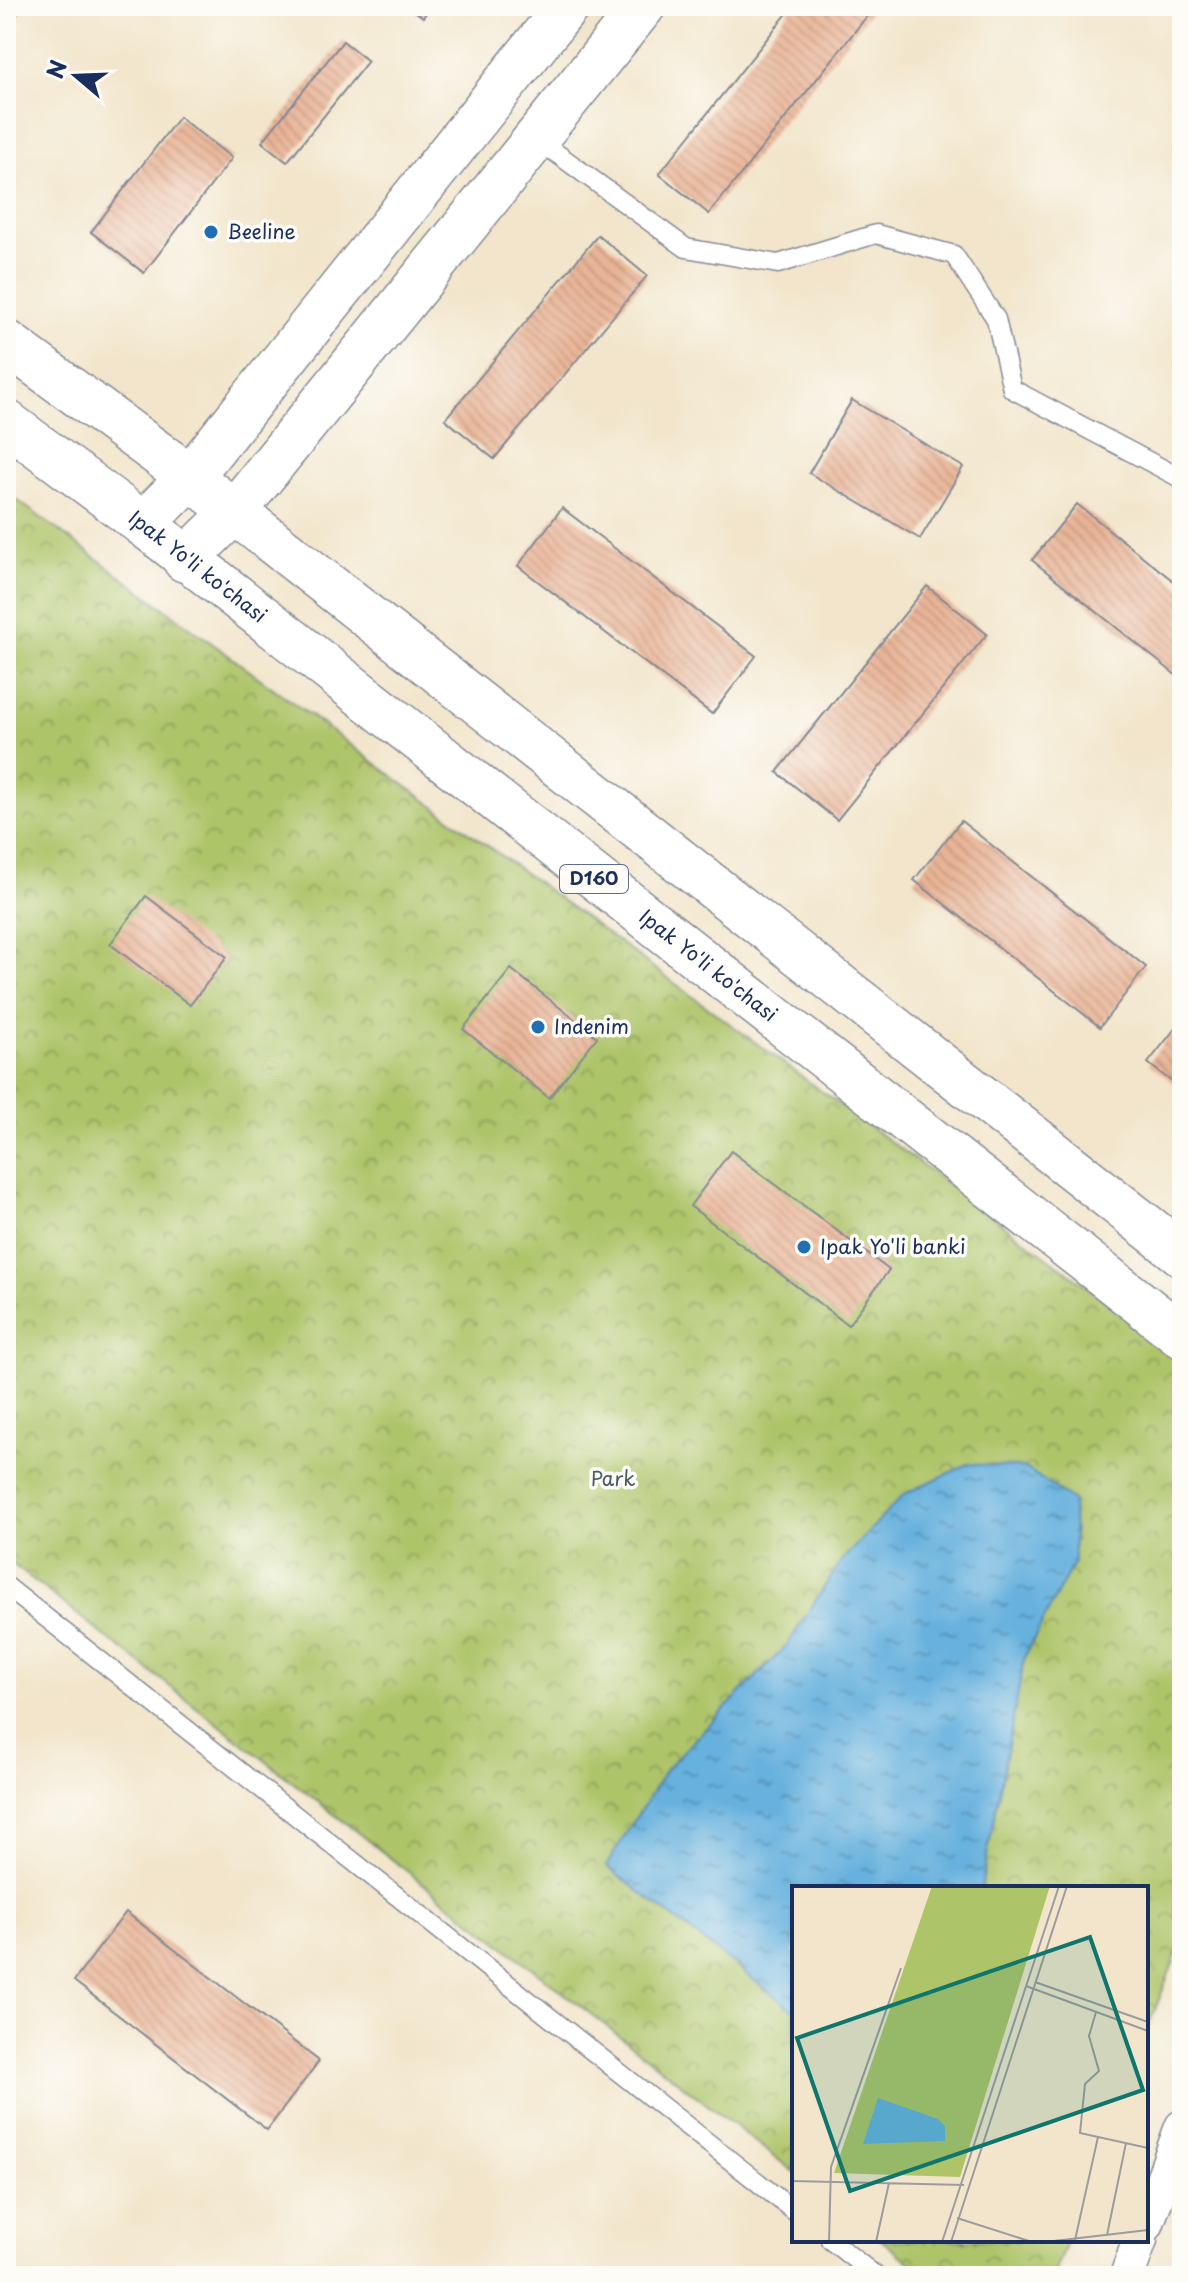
<svg xmlns="http://www.w3.org/2000/svg" width="1188" height="2282" viewBox="0 0 1188 2282" font-family="'Playpen Sans',sans-serif">
	<style>
		.park { fill: url(#park-crowns); stroke: #647a64; stroke-width: 2 }
		.water { fill: url(#water-ripples); stroke: #40709e; stroke-width: 2 }
		.building { fill: url(#building-back-hatch) }
		.lines { fill: none; stroke-linecap: round; stroke-linejoin: round }
		.lane-casing { stroke: #868a94; stroke-width: 21 }
		.street-casing { stroke: #868a94; stroke-width: 37 }
		.secondary-casing { stroke: #868a94; stroke-width: 47 }
		.primary-casing { stroke: #868a94; stroke-width: 47 }
		.lane { stroke: #fff; stroke-width: 18 }
		.street { stroke: #fff; stroke-width: 34 }
		.secondary { stroke: #fff; stroke-width: 44 }
		.primary { stroke: #fff; stroke-width: 44 }
		.poi-dot { fill: #1f6fb2; stroke: #fdfcf7; stroke-width: 3 }
		.labels { text-anchor: middle; stroke-width: 7; stroke-linejoin: round; paint-order: stroke }
		.shield { fill: #fdfcf7; stroke: #5f6c8c; stroke-width: 2 }
		.shield-label { font-size: 18px; font-weight: bold; fill: #1b2f5e }
		.poi-label { font-size: 20px; fill: #1b2f5e; stroke: #fdfcf7; text-anchor: start }
		.street-label { font-size: 20px; fill: #1b2f5e; stroke: #fdfcf7 }
		.park-label { font-size: 20px; fill: #475c61; stroke: #fdfcf7 }
		.inset-road { fill: none; stroke: #9c9c9f; stroke-width: 2 }
		.view { fill: #0f766e; fill-opacity: 0.15; stroke: #0f766e; stroke-width: 4 }
		.inset-edge { fill: none; stroke: #1b2f5e; stroke-width: 4 }
	</style>
	<defs>
		<pattern id="park-crowns" width="20" height="18" patternUnits="userSpaceOnUse" patternTransform="scale(2)"><rect width="20" height="18" fill="#aec469"/><path d="M2 6a3 3 0 1 1 6 0M12 15a3 3 0 1 1 6 0" fill="none" stroke="#8da05a"/></pattern>
		<pattern id="water-ripples" width="26" height="14" patternUnits="userSpaceOnUse" patternTransform="scale(2)"><rect width="26" height="14" fill="#66b1de"/><path d="M2 4q2-2 4 0t4 0M15 11q2-2 4 0t4 0" fill="none" stroke="#5390b7"/></pattern>
		<pattern id="building-back-hatch" width="6" height="6" patternUnits="userSpaceOnUse" patternTransform="scale(2)"><rect width="6" height="6" fill="#e9b496"/><path d="M-1 5l2 2M0 0l6 6M5-1l2 2" fill="none" stroke="#c79b84"/></pattern>
	</defs>
	<rect width="100%" height="100%" fill="#fdfcf7"/>
	<filter id="ink" filterUnits="userSpaceOnUse"><feTurbulence type="fractalNoise" baseFrequency=".0125" numOctaves="2"/><feDisplacementMap in="SourceGraphic" scale="16" xChannelSelector="R" yChannelSelector="G"/><feConvolveMatrix kernelMatrix="1 2 1 2 8 2 1 2 1" color-interpolation-filters="sRGB"/></filter>
	<filter id="wash" filterUnits="userSpaceOnUse"><feTurbulence type="fractalNoise" baseFrequency=".006" numOctaves="4" result="noise"/><feDisplacementMap in="SourceGraphic" scale="32" xChannelSelector="R" yChannelSelector="G"/><feGaussianBlur stdDeviation="1.8" result="paint"/><feColorMatrix in="noise" values="0 0 0 0 0 0 0 0 0 0 0 0 0 0 0 0 0 1.4 0 .05"/><feComposite in="paint" operator="in"/></filter>
	<g filter="url(#wash)">
		<rect width="100%" height="100%" fill="#f2e5cb"/>
		<g class="park">
			<polygon points="6,492 1182,1356 1182,1940 1146,2033 1146,1888 794,1888 794,2172 6,1559"/>
			<polygon points="881,2240 1067,2240 1053,2276 928,2276"/>
		</g>
		<polygon class="water" points="968,1464 1026,1468 1073,1501 1074,1562 1025,1656 981,1888 794,1888 794,2011 606,1866 667,1768 787,1645 841,1561 904,1494"/>
		<g id="blocks">
			<g class="building">
				<polygon points="6,6 23,6 6,29"/>
				<polygon points="408,6 431,6 423,17"/>
				<polygon points="793,6 875,6 709,214 659,174"/>
				<polygon points="343,41 368,61 287,162 262,142"/>
				<polygon points="179,117 232,158 144,273 91,232"/>
				<polygon points="598,235 647,276 494,459 445,419"/>
				<polygon points="852,400 963,467 920,539 809,473"/>
				<polygon points="1077,504 1182,588 1182,680 1032,560"/>
				<polygon points="562,508 756,656 712,714 518,566"/>
				<polygon points="927,586 987,634 837,820 777,772"/>
				<polygon points="961,821 1146,967 1100,1027 914,880"/>
				<polygon points="146,896 227,957 190,1005 110,944"/>
				<polygon points="511,969 597,1037 549,1098 463,1029"/>
				<polygon points="1182,1020 1182,1090 1148,1063"/>
				<polygon points="731,1151 889,1270 848,1325 690,1206"/>
				<polygon points="126,1912 319,2061 267,2130 74,1981"/>
			</g>
		</g>
	</g>
	<g filter="url(#ink)">
		<use href="#blocks" fill-opacity="0" stroke="#868a94" stroke-width="2"/>
		<g class="lines">
			<defs>
				<g id="lane">
					<polyline points="537,139 686,248 778,264 876,234 954,255 996,319 1012,389 1182,479"/>
					<polyline points="6,1586 794,2211"/>
					<polyline points="830,2240 876,2276"/>
				</g>
				<g id="street">
					<polyline points="1146,2225 1182,2127"/>
					<polyline points="1127,2276 1140,2240"/>
				</g>
				<g id="secondary">
					<polyline points="143,524 190,477 567,6"/>
					<polyline points="185,560 234,512 643,6"/>
				</g>
				<g id="primary">
					<polyline points="6,342 190,477 1182,1254"/>
					<path id="s1" d="M 6,422 L 143,524 L 1182,1336"/>
				</g>
			</defs>
			<use href="#lane" class="lane-casing"/>
			<use href="#street" class="street-casing"/>
			<use href="#secondary" class="secondary-casing"/>
			<use href="#primary" class="primary-casing"/>
			<use href="#lane" class="lane"/>
			<use href="#street" class="street"/>
			<use href="#secondary" class="secondary"/>
			<use href="#primary" class="primary"/>
		</g>
	</g>
	<g class="poi-dot">
		<circle cx="211" cy="232" r="8"/>
		<circle cx="538" cy="1027" r="8"/>
		<circle cx="804" cy="1247" r="8"/>
	</g>
	<g class="labels">
		<rect class="shield" x="560" y="865" width="68" height="28" rx="6"/>
		<g class="shield-label">
			<text x="594" y="885">D160</text>
		</g>
		<g class="poi-label">
			<text x="227" y="239">Beeline</text>
			<text x="554" y="1034">Indenim</text>
			<text x="820" y="1254">Ipak Yo'li banki</text>
		</g>
		<g class="street-label">
			<text dy="7" stroke="none"><textPath href="#s1" startOffset="240">Ipak Yo'li ko'chasi</textPath></text>
			<text dy="7" stroke="none"><textPath href="#s1" startOffset="888">Ipak Yo'li ko'chasi</textPath></text>
		</g>
		<g class="park-label">
			<text x="613" y="1486">Park</text>
		</g>
	</g>
	<g transform="translate(792 1886)">
		<rect width="356" height="356" fill="#f2e5cb"/>
		<path d="M 140,0 L 258,0 L 168,291 L 42,287 Z" fill="#aec469"/>
		<path d="M 86,212 L 146,233 L 153,240 L 153,255 L 71,258 Z" fill="#66b1de"/>
		<path class="inset-road" d="M 243,96 L 356,136M 234,100 L 356,145M 304,126 L 297,150 L 307,185 L 293,198 L 288,247 L 356,262M 0,295 L 172,299M 165,332 L 240,356M 315,349 L 334,257M 283,354 L 306,251M 37,356 L 39,281 L 109,82M 84,356 L 97,297M 150,356 L 267,0M 159,356 L 275,0M 253,356 L 356,344"/>
		<path class="view" d="M 298,51 L 351,204 L 58,305 L 5,152 Z"/>
		<rect width="356" height="356" class="inset-edge"/>
	</g>
	<rect width="1188" height="2282" fill="none" stroke="#fdfcf7" stroke-width="32"/>
	<g transform="translate(76 76) rotate(289)" stroke="#fdfcf7" stroke-width="6" paint-order="stroke">
	<path d="M0-6L14 30L0 20L-14 30Z" fill="#1b2f5e"/>
	<text y="-12" font-size="22" font-weight="bold" text-anchor="middle" fill="#1b2f5e">N</text>
	</g>
</svg>
